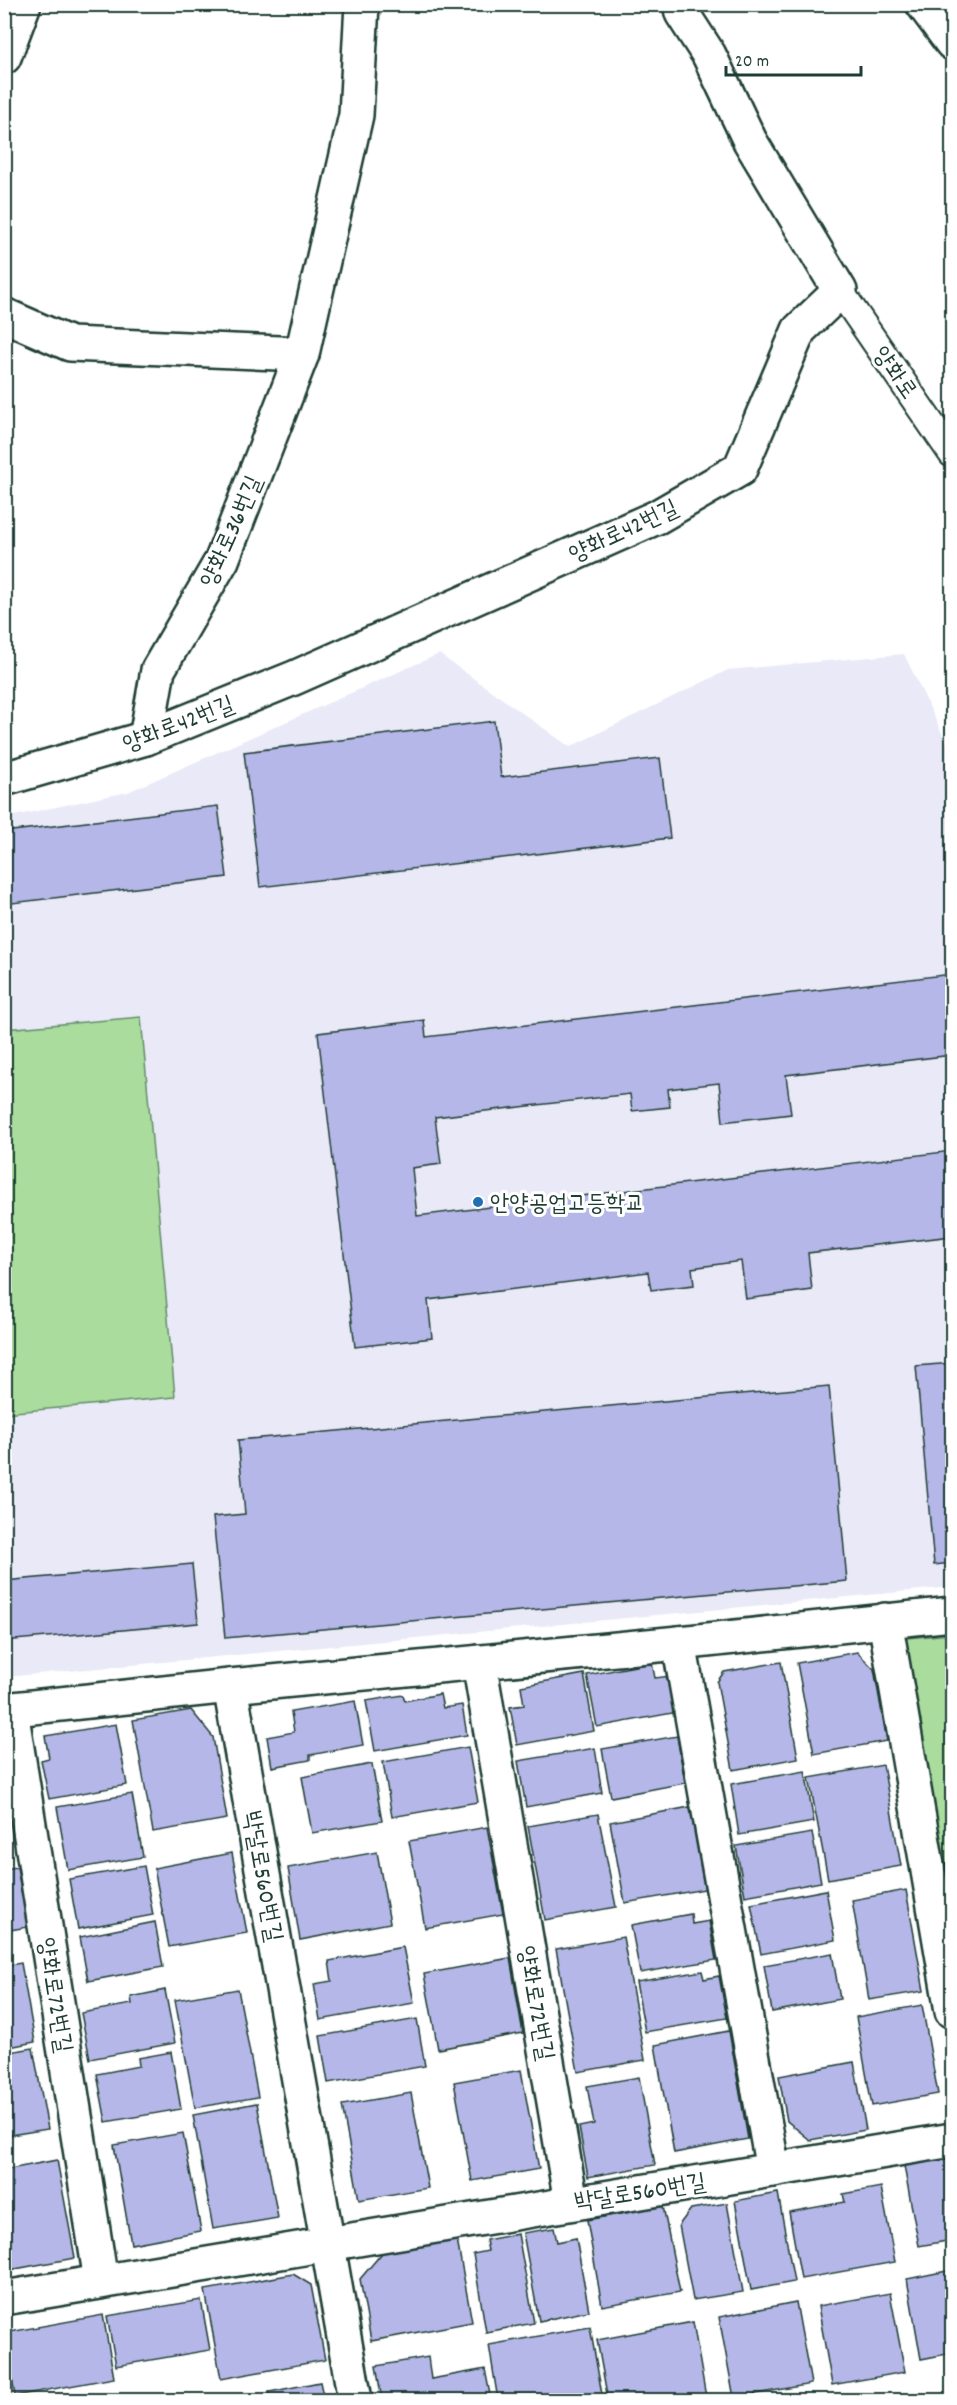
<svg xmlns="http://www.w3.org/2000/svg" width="957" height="2405" viewBox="0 0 957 2405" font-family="Dekko,'Poor Story',sans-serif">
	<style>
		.built { fill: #e9e9f8 }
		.green { fill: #a9dc9d; stroke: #648c68; stroke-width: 1.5 }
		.building { fill: #b5b7e8; stroke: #1f3d34; stroke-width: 1.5 }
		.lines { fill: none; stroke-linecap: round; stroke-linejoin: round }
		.service-casing { stroke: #1f3d34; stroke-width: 30 }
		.minor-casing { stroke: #1f3d34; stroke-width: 38 }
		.tertiary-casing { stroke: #1f3d34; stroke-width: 38 }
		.service { stroke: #fff; stroke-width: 26 }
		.minor { stroke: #fff; stroke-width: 33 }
		.tertiary { stroke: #fff; stroke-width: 33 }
		.poi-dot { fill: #1f6fb2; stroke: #fff; stroke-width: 2 }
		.labels { text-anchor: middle; stroke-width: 6; stroke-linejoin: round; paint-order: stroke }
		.street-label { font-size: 24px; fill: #1f3d34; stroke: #fff }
		.poi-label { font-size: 24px; fill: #1f3d34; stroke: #fff; text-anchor: start }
	</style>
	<rect width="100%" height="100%" fill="#fff"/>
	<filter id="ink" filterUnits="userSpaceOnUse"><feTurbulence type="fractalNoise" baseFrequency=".0167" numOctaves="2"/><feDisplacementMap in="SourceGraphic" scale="12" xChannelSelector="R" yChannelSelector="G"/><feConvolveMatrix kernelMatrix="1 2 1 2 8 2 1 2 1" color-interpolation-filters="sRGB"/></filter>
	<g filter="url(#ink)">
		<polygon class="built" points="439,654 570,747 728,670 904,654 952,754 952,1587 5,1677 4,818 128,792"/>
		<g class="green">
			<polygon points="141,1017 175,1397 5,1413 5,1029"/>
			<polygon points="952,1634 952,1898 943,1900 896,1639"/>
		</g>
		<g class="building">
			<polygon points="494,721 501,777 660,758 670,838 260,887 244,752"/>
			<polygon points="218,806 227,877 4,904 4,832"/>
			<polygon points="952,974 952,1055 786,1075 791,1114 723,1122 719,1083 668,1089 670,1107 632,1111 630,1094 435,1117 441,1164 412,1168 417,1216 952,1151 952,1236 808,1253 812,1290 746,1299 741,1261 692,1268 694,1285 651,1290 648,1272 428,1300 432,1338 355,1347 318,1033 424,1020 426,1037"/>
			<polygon points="952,1363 952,1563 934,1565 916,1366"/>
			<polygon points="829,1386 847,1581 225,1638 213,1517 245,1514 238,1440"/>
			<polygon points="192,1564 198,1623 4,1641 4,1581"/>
			<polygon points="857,1652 874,1669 887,1741 814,1754 797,1663"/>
			<polygon points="781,1662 798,1758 733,1770 717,1682 724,1672"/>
			<polygon points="652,1663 655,1678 671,1676 678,1712 597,1727 587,1675"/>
			<polygon points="584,1674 594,1731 517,1745 510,1707 524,1705 521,1686"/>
			<polygon points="440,1694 443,1708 462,1705 467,1735 375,1751 366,1701 403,1695 405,1701"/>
			<polygon points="355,1701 363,1745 310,1755 310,1760 272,1767 267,1737 294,1732 291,1712"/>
			<polygon points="191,1710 213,1737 227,1819 153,1832 133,1720"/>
			<polygon points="116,1724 127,1785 49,1799 41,1760 49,1758 45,1736"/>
			<polygon points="677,1736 685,1783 611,1797 602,1749"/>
			<polygon points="468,1747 478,1802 392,1817 383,1762"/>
			<polygon points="595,1748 602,1793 526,1807 518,1761"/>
			<polygon points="372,1764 382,1821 312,1833 302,1777"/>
			<polygon points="883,1765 901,1866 828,1879 809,1778"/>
			<polygon points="805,1771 814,1822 739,1835 731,1784"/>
			<polygon points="132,1794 143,1857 68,1870 57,1807"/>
			<polygon points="690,1807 705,1889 625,1903 610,1822"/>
			<polygon points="598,1814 616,1907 545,1920 528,1826"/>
			<polygon points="487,1827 503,1914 425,1928 409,1841"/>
			<polygon points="812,1833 821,1882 745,1896 736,1846"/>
			<polygon points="377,1852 390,1923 300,1940 288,1868"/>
			<polygon points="232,1853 247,1933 169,1947 154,1868"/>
			<polygon points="144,1866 153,1915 78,1929 69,1879"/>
			<polygon points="17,1867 28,1927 4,1931 4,1869"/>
			<polygon points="826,1890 835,1940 761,1954 751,1904"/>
			<polygon points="906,1890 924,1991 869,2000 852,1900"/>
			<polygon points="691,1914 692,1924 709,1921 716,1960 640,1973 631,1925"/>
			<polygon points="155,1922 163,1967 88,1981 80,1937"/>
			<polygon points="623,1937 645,2060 578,2072 556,1949"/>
			<polygon points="403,1947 414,2003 320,2020 314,1984 332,1981 329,1961"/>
			<polygon points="832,1953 840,1999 772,2012 764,1965"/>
			<polygon points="510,1958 523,2033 438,2049 424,1974"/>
			<polygon points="21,1963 35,2042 4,2048 4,1966"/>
			<polygon points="702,1971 704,1979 719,1976 727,2018 645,2032 636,1982"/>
			<polygon points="238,1989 258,2097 195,2108 175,2000"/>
			<polygon points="165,1990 175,2043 90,2059 81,2013 132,2004 131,1997"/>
			<polygon points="922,2005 938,2094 872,2106 856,2017"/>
			<polygon points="417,2019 425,2066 328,2083 320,2036"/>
			<polygon points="729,2031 748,2139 674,2153 655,2045"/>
			<polygon points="33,2048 48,2129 4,2136 4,2053"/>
			<polygon points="171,2052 181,2109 106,2122 97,2074 139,2066 138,2058"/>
			<polygon points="854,2062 866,2130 810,2140 787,2121 779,2076"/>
			<polygon points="521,2070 539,2169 472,2181 454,2082"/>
			<polygon points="639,2077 655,2165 588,2177 579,2127 594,2124 587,2086"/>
			<polygon points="411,2093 428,2188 359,2200 342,2105"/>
			<polygon points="257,2103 278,2218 213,2229 193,2115"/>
			<polygon points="183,2133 201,2231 131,2244 114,2145"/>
			<polygon points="952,2157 952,2240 919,2246 904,2166"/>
			<polygon points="57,2160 75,2258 4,2271 4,2170"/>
			<polygon points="881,2187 895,2262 801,2279 789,2212 845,2202 843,2194"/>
			<polygon points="778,2193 794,2282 751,2290 735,2201"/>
			<polygon points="727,2203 743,2292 693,2300 679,2225 691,2209"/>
			<polygon points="663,2206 680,2292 602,2306 587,2220"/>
			<polygon points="554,2228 557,2242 576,2238 589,2311 539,2321 523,2233"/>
			<polygon points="518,2234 534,2323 486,2332 473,2254 488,2251 486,2240"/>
			<polygon points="457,2240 472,2322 371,2341 360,2279 382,2253"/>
			<polygon points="952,2270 952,2353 921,2359 907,2279"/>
			<polygon points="293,2274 311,2285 325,2360 221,2379 205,2290"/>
			<polygon points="890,2293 905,2372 832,2385 818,2306"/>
			<polygon points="201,2300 210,2350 116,2366 107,2316"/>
			<polygon points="796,2302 811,2384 734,2398 719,2317"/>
			<polygon points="103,2315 114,2378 15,2396 4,2333"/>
			<polygon points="693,2322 706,2397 684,2400 608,2400 597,2340"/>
			<polygon points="590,2327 603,2400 498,2400 489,2345"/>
			<polygon points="428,2357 431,2379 485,2369 491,2400 382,2400 376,2366"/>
			<polygon points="320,2382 324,2400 271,2400 269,2392"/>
		</g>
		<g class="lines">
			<defs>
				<polyline id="service" points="840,291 952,454"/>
				<g id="minor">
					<polyline points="4,57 24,4"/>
					<polyline points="4,315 70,344 302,354"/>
					<polyline points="146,738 158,670 222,560 302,354 356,115 362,4"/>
					<polyline points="4,779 146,738 294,678 657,517 740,469 799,330 840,291 750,141 709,55 682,13 680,4"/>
					<polyline points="885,1620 952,2011"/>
					<polyline points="679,1643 773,2170"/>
					<polyline points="479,1662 571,2202"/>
					<polyline points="230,1686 355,2400"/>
					<polyline points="4,1710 230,1686 679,1643 952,1614"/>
					<polyline points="11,1710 101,2281"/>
					<polyline points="4,2298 952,2140"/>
				</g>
				<polyline id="tertiary" points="923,4 952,43"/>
			</defs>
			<use href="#service" class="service-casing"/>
			<use href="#minor" class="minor-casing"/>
			<use href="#tertiary" class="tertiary-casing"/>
			<use href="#service" class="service"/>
			<use href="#minor" class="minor"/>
			<use href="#tertiary" class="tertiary"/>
		</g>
	</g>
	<circle class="poi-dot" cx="478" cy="1202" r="6"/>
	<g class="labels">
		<g class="street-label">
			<text transform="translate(896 372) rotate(55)" y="8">양화로</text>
			<text transform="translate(623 530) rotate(-25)" y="8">양화로42번길</text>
			<text transform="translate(230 531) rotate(-66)" y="8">양화로36번길</text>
			<text transform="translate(178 723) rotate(-21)" y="8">양화로42번길</text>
			<text transform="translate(264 1876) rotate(80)" y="8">박달로560번길</text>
			<text transform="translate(56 1995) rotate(81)" y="8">양화로72번길</text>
			<text transform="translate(537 2003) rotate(80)" y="8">양화로72번길</text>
			<text transform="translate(640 2191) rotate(-9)" y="8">박달로560번길</text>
		</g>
		<g class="poi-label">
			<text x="490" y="1210">안양공업고등학교</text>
		</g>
	</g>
	<rect width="957" height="2405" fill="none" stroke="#fff" stroke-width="24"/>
	<rect x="12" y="12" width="933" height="2381" fill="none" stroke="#1f3d34" stroke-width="2" filter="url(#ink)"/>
	<path d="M726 66v9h135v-9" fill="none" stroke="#1f3d34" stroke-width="3"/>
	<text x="735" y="66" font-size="18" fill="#1f3d34" stroke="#ffffff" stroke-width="4.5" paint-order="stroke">20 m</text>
</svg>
